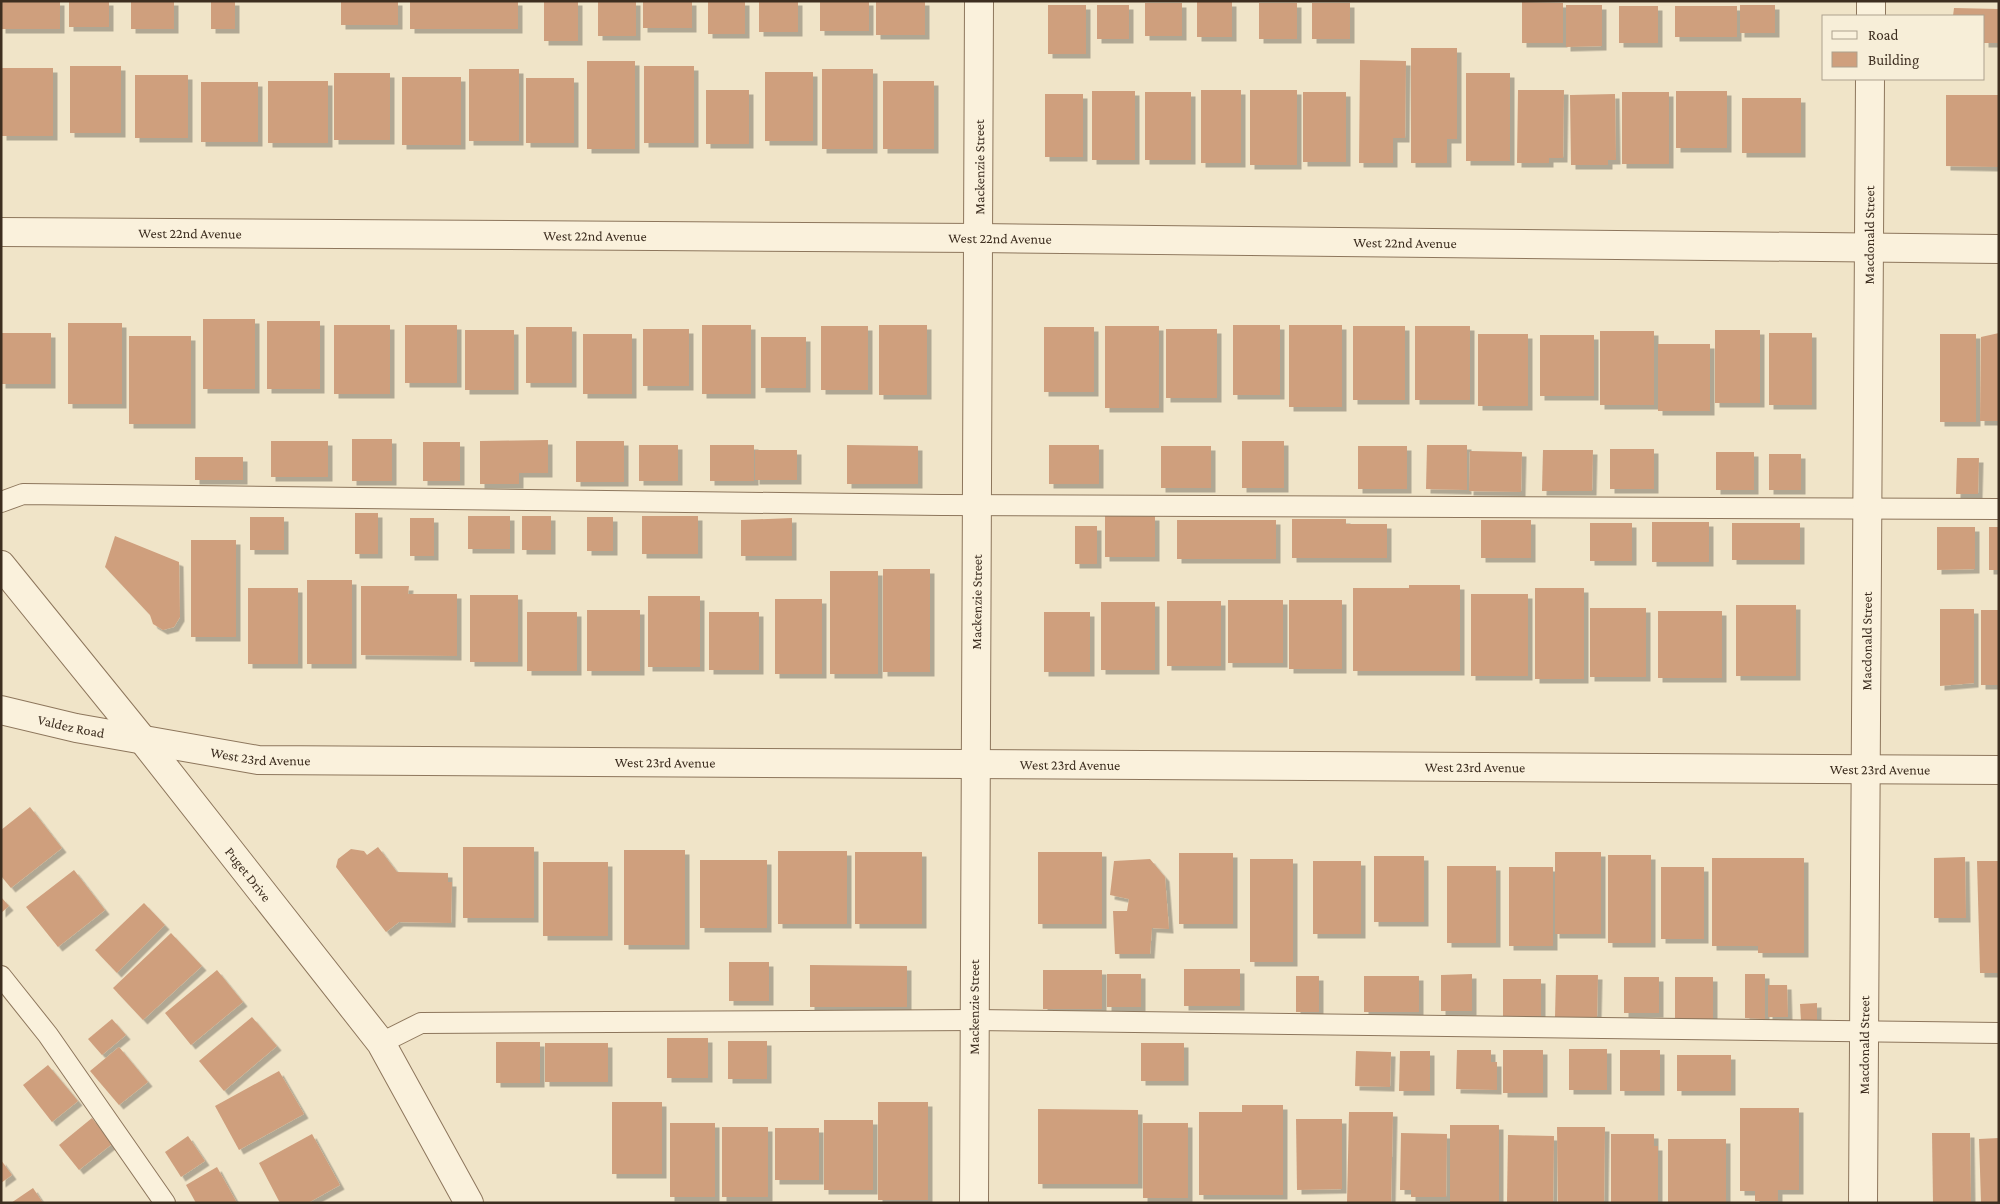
<svg xmlns="http://www.w3.org/2000/svg" width="2000" height="1204" viewBox="0 0 2000 1204" font-family="'Crimson Pro',serif">
	<style>
		.building { fill: #cf9f7d; filter: url(#shadow) }
		.lines { fill: none; stroke-linecap: round; stroke-linejoin: round }
		.service-casing { stroke: #8d765c; stroke-width: 22 }
		.minor-casing { stroke: #8d765c; stroke-width: 30 }
		.tertiary-casing { stroke: #8d765c; stroke-width: 30 }
		.service { stroke: #faf1dc; stroke-width: 20 }
		.minor { stroke: #faf1dc; stroke-width: 28 }
		.tertiary { stroke: #faf1dc; stroke-width: 28 }
		.labels { text-anchor: middle; stroke-width: 4.5; stroke-linejoin: round; paint-order: stroke }
		.street-label { font-size: 14px; fill: #3d2e20; stroke: #f7eed8 }
	</style>
	<defs>
		<filter id="shadow"><feDropShadow dx="4.5" dy="4.5" stdDeviation="0" flood-color="#0004"/></filter>
	</defs>
	<rect width="100%" height="100%" fill="#f0e4c8"/>
	<g class="building">
		<rect x="1" y="1" width="59" height="28"/>
		<rect x="69" y="1" width="40" height="26"/>
		<rect x="131" y="1" width="43" height="28"/>
		<rect x="211" y="1" width="24" height="28"/>
		<rect x="341" y="1" width="57" height="24"/>
		<rect x="410" y="1" width="108" height="28"/>
		<rect x="544" y="1" width="34" height="40"/>
		<rect x="598" y="1" width="38" height="35"/>
		<rect x="643" y="1" width="49" height="27"/>
		<rect x="708" y="1" width="37" height="33"/>
		<rect x="759" y="1" width="39" height="31"/>
		<rect x="820" y="1" width="49" height="30"/>
		<rect x="876" y="1" width="49" height="34"/>
		<rect x="1197" y="2" width="35" height="35"/>
		<polygon points="1522,2 1563,3 1563,43 1522,43"/>
		<rect x="1145" y="3" width="37" height="33"/>
		<rect x="1259" y="3" width="38" height="36"/>
		<rect x="1312" y="3" width="38" height="36"/>
		<rect x="1048" y="5" width="38" height="49"/>
		<rect x="1097" y="5" width="32" height="34"/>
		<polygon points="1566,5 1602,5 1602,46 1566,47"/>
		<rect x="1740" y="5" width="35" height="28"/>
		<rect x="1619" y="6" width="39" height="37"/>
		<rect x="1675" y="6" width="62" height="31"/>
		<polygon points="1954,8 1999,9 1999,43 1984,43 1984,16 1953,16"/>
		<polygon points="1411,48 1457,48 1457,139 1447,139 1447,163 1411,163"/>
		<polygon points="1360,60 1406,61 1405,138 1393,138 1393,163 1359,163"/>
		<rect x="587" y="61" width="48" height="88"/>
		<rect x="70" y="66" width="51" height="67"/>
		<rect x="644" y="66" width="50" height="77"/>
		<rect x="2" y="68" width="51" height="68"/>
		<rect x="469" y="69" width="50" height="72"/>
		<rect x="822" y="69" width="51" height="80"/>
		<rect x="765" y="72" width="48" height="69"/>
		<rect x="334" y="73" width="56" height="67"/>
		<rect x="1466" y="73" width="44" height="88"/>
		<rect x="135" y="75" width="53" height="63"/>
		<rect x="402" y="77" width="59" height="68"/>
		<rect x="526" y="78" width="48" height="65"/>
		<rect x="268" y="81" width="60" height="62"/>
		<rect x="883" y="81" width="51" height="68"/>
		<rect x="201" y="82" width="57" height="60"/>
		<rect x="706" y="90" width="43" height="54"/>
		<rect x="1201" y="90" width="40" height="73"/>
		<rect x="1250" y="90" width="47" height="75"/>
		<polygon points="1518,90 1564,90 1563,158 1549,158 1549,163 1517,163"/>
		<rect x="1092" y="91" width="43" height="69"/>
		<rect x="1676" y="91" width="51" height="57"/>
		<rect x="1145" y="92" width="46" height="68"/>
		<rect x="1303" y="92" width="43" height="70"/>
		<rect x="1622" y="92" width="47" height="72"/>
		<rect x="1045" y="94" width="38" height="63"/>
		<polygon points="1615,94 1616,160 1608,160 1608,165 1571,165 1570,95"/>
		<polygon points="1946,95 1998,95 1998,167 1946,166"/>
		<rect x="1742" y="98" width="59" height="55"/>
		<rect x="203" y="319" width="52" height="70"/>
		<rect x="267" y="321" width="53" height="68"/>
		<rect x="68" y="323" width="54" height="81"/>
		<rect x="334" y="325" width="56" height="69"/>
		<rect x="405" y="325" width="52" height="58"/>
		<rect x="702" y="325" width="49" height="69"/>
		<rect x="879" y="325" width="48" height="70"/>
		<rect x="1233" y="325" width="47" height="70"/>
		<rect x="1289" y="325" width="53" height="82"/>
		<rect x="821" y="326" width="47" height="64"/>
		<rect x="1105" y="326" width="54" height="82"/>
		<rect x="1353" y="326" width="52" height="74"/>
		<rect x="1415" y="326" width="55" height="74"/>
		<rect x="526" y="327" width="46" height="56"/>
		<rect x="1044" y="327" width="50" height="65"/>
		<rect x="643" y="329" width="46" height="57"/>
		<rect x="1166" y="329" width="51" height="69"/>
		<rect x="465" y="330" width="49" height="60"/>
		<rect x="1715" y="330" width="45" height="73"/>
		<rect x="1600" y="331" width="54" height="74"/>
		<rect x="1" y="333" width="50" height="51"/>
		<rect x="1769" y="333" width="43" height="72"/>
		<polygon points="1999,333 1999,421 1980,421 1981,337"/>
		<rect x="583" y="334" width="49" height="60"/>
		<rect x="1478" y="334" width="50" height="72"/>
		<rect x="1940" y="334" width="36" height="88"/>
		<rect x="1540" y="335" width="54" height="61"/>
		<rect x="129" y="336" width="62" height="88"/>
		<rect x="761" y="337" width="45" height="51"/>
		<rect x="1658" y="344" width="52" height="67"/>
		<rect x="352" y="439" width="40" height="42"/>
		<polygon points="548,440 548,473 519,473 519,484 480,484 480,441"/>
		<rect x="271" y="441" width="57" height="36"/>
		<rect x="576" y="441" width="48" height="41"/>
		<rect x="1242" y="441" width="42" height="47"/>
		<rect x="423" y="442" width="37" height="39"/>
		<rect x="639" y="445" width="39" height="36"/>
		<rect x="710" y="445" width="44" height="36"/>
		<polygon points="847,445 918,446 918,484 847,484"/>
		<rect x="1049" y="445" width="50" height="39"/>
		<polygon points="1427,445 1467,445 1467,490 1426,489"/>
		<rect x="1161" y="446" width="50" height="42"/>
		<rect x="1358" y="446" width="49" height="43"/>
		<rect x="1610" y="449" width="44" height="40"/>
		<rect x="755" y="450" width="42" height="30"/>
		<polygon points="1543,450 1593,450 1592,491 1542,491"/>
		<polygon points="1470,451 1522,452 1521,492 1469,491"/>
		<rect x="1716" y="452" width="38" height="38"/>
		<rect x="1769" y="454" width="32" height="36"/>
		<rect x="195" y="457" width="48" height="23"/>
		<polygon points="1957,458 1979,458 1978,494 1956,494"/>
		<rect x="355" y="513" width="23" height="41"/>
		<rect x="468" y="516" width="42" height="33"/>
		<rect x="522" y="516" width="29" height="34"/>
		<rect x="642" y="516" width="56" height="38"/>
		<rect x="1105" y="516" width="50" height="41"/>
		<rect x="250" y="517" width="34" height="33"/>
		<rect x="587" y="517" width="26" height="34"/>
		<rect x="410" y="518" width="24" height="38"/>
		<polygon points="792,518 792,556 741,556 741,520"/>
		<polygon points="1292,519 1346,519 1346,524 1387,524 1387,558 1292,558"/>
		<rect x="1177" y="520" width="99" height="39"/>
		<rect x="1481" y="520" width="50" height="38"/>
		<rect x="1652" y="522" width="57" height="40"/>
		<rect x="1590" y="523" width="42" height="38"/>
		<rect x="1732" y="523" width="68" height="37"/>
		<rect x="1075" y="526" width="22" height="38"/>
		<polygon points="1937,527 1975,527 1975,569 1937,570"/>
		<rect x="1989" y="527" width="10" height="43"/>
		<polygon points="115,536 179,562 180,617 174,627 163,630 153,624 150,615 105,567"/>
		<rect x="191" y="540" width="45" height="97"/>
		<rect x="883" y="569" width="47" height="103"/>
		<rect x="830" y="571" width="48" height="103"/>
		<rect x="307" y="580" width="45" height="84"/>
		<polygon points="1409,585 1460,585 1460,671 1353,671 1353,588 1409,588"/>
		<polygon points="361,586 409,586 408,594 457,594 457,656 361,655"/>
		<rect x="248" y="588" width="50" height="76"/>
		<rect x="1535" y="588" width="49" height="91"/>
		<rect x="1471" y="594" width="57" height="82"/>
		<rect x="470" y="595" width="48" height="67"/>
		<rect x="648" y="596" width="52" height="71"/>
		<rect x="775" y="599" width="47" height="75"/>
		<rect x="1228" y="600" width="55" height="63"/>
		<rect x="1289" y="600" width="53" height="69"/>
		<rect x="1167" y="601" width="54" height="65"/>
		<rect x="1101" y="602" width="54" height="68"/>
		<rect x="1736" y="605" width="60" height="71"/>
		<rect x="1590" y="608" width="56" height="69"/>
		<polygon points="1940,609 1974,609 1974,683 1940,686"/>
		<rect x="587" y="610" width="53" height="61"/>
		<rect x="1981" y="610" width="18" height="75"/>
		<rect x="1658" y="611" width="64" height="67"/>
		<rect x="527" y="612" width="50" height="59"/>
		<rect x="709" y="612" width="50" height="58"/>
		<rect x="1044" y="612" width="46" height="60"/>
		<polygon points="30,807 62,848 11,888 1,876 1,830"/>
		<polygon points="378,847 397,872 448,873 448,882 452,882 451,923 399,922 386,932 336,867 338,859 351,849 364,851 367,855"/>
		<rect x="463" y="847" width="71" height="71"/>
		<rect x="624" y="850" width="61" height="95"/>
		<rect x="778" y="851" width="69" height="73"/>
		<rect x="855" y="852" width="67" height="72"/>
		<rect x="1038" y="852" width="64" height="72"/>
		<rect x="1555" y="852" width="46" height="82"/>
		<rect x="1179" y="853" width="54" height="71"/>
		<rect x="1608" y="855" width="43" height="88"/>
		<rect x="1374" y="856" width="50" height="66"/>
		<polygon points="1965,857 1966,918 1934,918 1934,858"/>
		<polygon points="1712,858 1804,858 1804,953 1758,953 1758,946 1712,946"/>
		<polygon points="1150,859 1165,877 1169,929 1152,928 1150,954 1115,954 1113,911 1127,911 1129,899 1110,895 1114,861"/>
		<rect x="1250" y="859" width="43" height="103"/>
		<rect x="700" y="860" width="67" height="68"/>
		<rect x="1313" y="861" width="48" height="73"/>
		<polygon points="1977,861 1999,861 1999,973 1980,973"/>
		<rect x="543" y="862" width="65" height="74"/>
		<rect x="1447" y="866" width="49" height="77"/>
		<rect x="1509" y="867" width="44" height="79"/>
		<rect x="1661" y="867" width="43" height="72"/>
		<polygon points="74,870 105,910 58,947 26,907"/>
		<polygon points="1,897 9,906 1,913"/>
		<polygon points="144,903 165,925 117,973 95,950"/>
		<polygon points="171,933 202,966 143,1020 113,988"/>
		<rect x="729" y="962" width="40" height="39"/>
		<polygon points="810,965 907,966 907,1007 810,1007"/>
		<rect x="1184" y="969" width="56" height="37"/>
		<polygon points="217,970 243,1002 191,1045 165,1013"/>
		<rect x="1043" y="970" width="59" height="39"/>
		<rect x="1107" y="974" width="34" height="33"/>
		<polygon points="1472,974 1472,1011 1441,1011 1441,975"/>
		<polygon points="1745,974 1765,974 1765,1019 1745,1018"/>
		<polygon points="1556,975 1598,975 1597,1017 1555,1017"/>
		<rect x="1296" y="976" width="23" height="36"/>
		<rect x="1364" y="976" width="55" height="36"/>
		<rect x="1624" y="977" width="35" height="36"/>
		<rect x="1675" y="977" width="38" height="42"/>
		<rect x="1503" y="979" width="38" height="37"/>
		<polygon points="1768,985 1787,985 1788,1017 1768,1017"/>
		<polygon points="1817,1003 1817,1020 1801,1021 1800,1004"/>
		<polygon points="252,1017 277,1046 224,1091 199,1061"/>
		<polygon points="112,1019 126,1035 102,1055 88,1039"/>
		<rect x="667" y="1038" width="41" height="40"/>
		<rect x="728" y="1041" width="39" height="38"/>
		<rect x="496" y="1042" width="44" height="41"/>
		<rect x="545" y="1043" width="63" height="39"/>
		<rect x="1141" y="1043" width="43" height="38"/>
		<polygon points="119,1047 148,1082 119,1105 90,1071"/>
		<rect x="1569" y="1049" width="38" height="41"/>
		<polygon points="1457,1050 1491,1050 1491,1062 1497,1062 1497,1090 1456,1089"/>
		<rect x="1503" y="1050" width="40" height="43"/>
		<rect x="1620" y="1050" width="40" height="41"/>
		<polygon points="1356,1051 1391,1052 1390,1087 1355,1086"/>
		<polygon points="1400,1051 1430,1051 1430,1091 1399,1091"/>
		<rect x="1677" y="1055" width="54" height="36"/>
		<polygon points="48,1065 78,1101 52,1122 23,1085"/>
		<polygon points="279,1071 304,1114 239,1150 215,1106"/>
		<rect x="612" y="1102" width="50" height="72"/>
		<rect x="878" y="1102" width="50" height="98"/>
		<polygon points="1242,1105 1283,1105 1283,1195 1199,1195 1199,1112 1242,1112"/>
		<polygon points="1740,1108 1799,1108 1799,1190 1778,1190 1778,1201 1755,1201 1755,1191 1740,1191"/>
		<polygon points="1038,1109 1138,1110 1138,1184 1038,1184"/>
		<polygon points="1349,1112 1393,1112 1391,1203 1347,1203"/>
		<polygon points="92,1118 112,1144 79,1170 59,1145"/>
		<polygon points="1296,1119 1342,1119 1342,1189 1297,1190"/>
		<rect x="824" y="1120" width="49" height="70"/>
		<rect x="670" y="1123" width="45" height="74"/>
		<rect x="1143" y="1123" width="45" height="75"/>
		<rect x="1450" y="1125" width="49" height="78"/>
		<rect x="722" y="1127" width="46" height="70"/>
		<polygon points="1557,1127 1605,1127 1604,1203 1558,1203"/>
		<rect x="775" y="1128" width="44" height="52"/>
		<polygon points="1401,1133 1447,1134 1446,1197 1411,1197 1411,1190 1400,1190"/>
		<polygon points="1932,1133 1970,1133 1971,1203 1933,1203"/>
		<polygon points="312,1134 340,1185 308,1203 280,1203 259,1163"/>
		<polygon points="1611,1134 1654,1134 1654,1146 1658,1146 1658,1203 1611,1203"/>
		<polygon points="1508,1135 1554,1136 1553,1203 1507,1203"/>
		<polygon points="188,1136 205,1161 181,1177 165,1152"/>
		<polygon points="1999,1138 1999,1203 1981,1203 1979,1139"/>
		<rect x="1668" y="1139" width="58" height="64"/>
		<polygon points="1,1160 12,1175 1,1183"/>
		<polygon points="217,1167 237,1203 196,1203 186,1185"/>
		<polygon points="33,1188 43,1203 11,1203"/>
	</g>
	<g class="lines">
		<defs>
			<g id="service">
				<polyline points="1,502 23,494 941,505 1999,509"/>
				<polyline points="1,976 48,1035 165,1203"/>
				<polyline points="381,1043 421,1023 973,1020 1999,1033"/>
			</g>
			<g id="minor">
				<path id="s1" d="M 1,232 L 979,238 L 1999,249"/>
				<path id="s2" d="M 1,565 L 142,739 L 381,1043 L 469,1203"/>
				<path id="s3" d="M 1,710 L 76,728 L 258,760 L 1999,770"/>
				<path id="s4" d="M 974,1203 C 972,802 981,402 979,1"/>
			</g>
			<g id="tertiary">
				<polyline points="1871,16 1871,1"/>
				<path id="s5" d="M 1863,1203 L 1870,79"/>
			</g>
		</defs>
		<use href="#service" class="service-casing"/>
		<use href="#minor" class="minor-casing"/>
		<use href="#tertiary" class="tertiary-casing"/>
		<use href="#service" class="service"/>
		<use href="#minor" class="minor"/>
		<use href="#tertiary" class="tertiary"/>
	</g>
	<g class="labels">
		<g class="street-label">
			<text dy="5" stroke="none"><textPath href="#s4" startOffset="1036">Mackenzie Street</textPath></text>
			<text dy="5" stroke="none"><textPath href="#s1" startOffset="189">West 22nd Avenue</textPath></text>
			<text dy="5" stroke="none"><textPath href="#s1" startOffset="594">West 22nd Avenue</textPath></text>
			<text dy="5" stroke="none"><textPath href="#s5" startOffset="968">Macdonald Street</textPath></text>
			<text dy="5" stroke="none"><textPath href="#s1" startOffset="999">West 22nd Avenue</textPath></text>
			<text dy="5" stroke="none"><textPath href="#s1" startOffset="1404">West 22nd Avenue</textPath></text>
			<text dy="5" stroke="none"><textPath href="#s4" startOffset="601">Mackenzie Street</textPath></text>
			<text dy="5" stroke="none"><textPath href="#s5" startOffset="562">Macdonald Street</textPath></text>
			<text dy="5" stroke="none"><textPath href="#s3" startOffset="72">Valdez Road</textPath></text>
			<text dy="5" stroke="none"><textPath href="#s3" startOffset="264">West 23rd Avenue</textPath></text>
			<text dy="5" stroke="none"><textPath href="#s3" startOffset="669">West 23rd Avenue</textPath></text>
			<text dy="5" stroke="none"><textPath href="#s3" startOffset="1074">West 23rd Avenue</textPath></text>
			<text dy="5" stroke="none"><textPath href="#s3" startOffset="1479">West 23rd Avenue</textPath></text>
			<text dy="5" stroke="none"><textPath href="#s3" startOffset="1884">West 23rd Avenue</textPath></text>
			<text dy="5" stroke="none"><textPath href="#s2" startOffset="396">Puget Drive</textPath></text>
			<text dy="5" stroke="none"><textPath href="#s4" startOffset="196">Mackenzie Street</textPath></text>
			<text dy="5" stroke="none"><textPath href="#s5" startOffset="158">Macdonald Street</textPath></text>
		</g>
	</g>
	<rect width="2000" height="1204" fill="none" stroke="#3d2e20" stroke-width="5"/>
	<rect x="1822" y="15" width="162" height="65" fill="#f7eed8" stroke="#ada18e"/>
	<rect x="1832" y="31" width="25" height="8" fill="#faf1dc" stroke="#ada18e"/>
	<text x="1868" y="40" font-size="15" fill="#3d2e20">Road</text>
	<rect x="1832" y="52" width="25" height="15" fill="#cf9f7d" stroke="#ada18e"/>
	<text x="1868" y="65" font-size="15" fill="#3d2e20">Building</text>
</svg>
